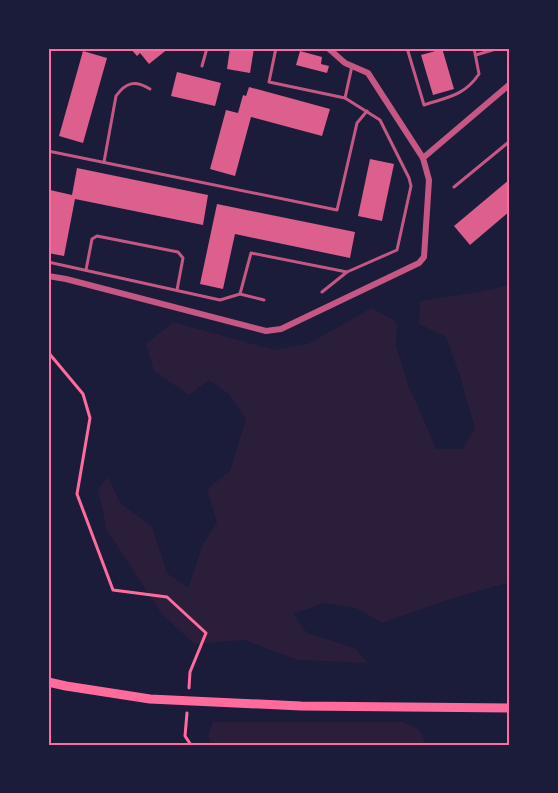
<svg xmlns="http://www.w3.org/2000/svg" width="558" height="793" viewBox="0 0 558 793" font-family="Karla,sans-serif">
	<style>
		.green { fill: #2a1e3b }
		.building { fill: #dd5f8e }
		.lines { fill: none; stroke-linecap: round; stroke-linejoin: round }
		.path { stroke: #ff6b9d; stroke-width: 3 }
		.service { stroke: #c65784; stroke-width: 3 }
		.minor { stroke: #c65784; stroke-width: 6 }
		.secondary { stroke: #ff6b9d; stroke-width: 9 }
		.neatline { fill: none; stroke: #ff6b9d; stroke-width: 2 }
	</style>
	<rect width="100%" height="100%" fill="#1b1b3a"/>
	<g class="green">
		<polygon points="510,285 510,582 444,601 382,623 356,608 324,603 293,614 307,633 355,648 368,663 298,660 244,640 194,644 161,613 107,530 98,489 108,477 121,504 152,526 167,573 188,588 203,544 217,523 207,489 230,471 246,419 229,394 209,380 189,395 154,371 146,344 173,322 275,350 308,344 371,308 394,320 397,326 396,346 408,385 424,420 436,449 462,449 475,428 459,373 446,337 419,324 420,301 479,292"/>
		<path d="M 213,722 L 403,722 C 415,727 425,730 424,745 L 211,745 L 208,736 Z"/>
	</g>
	<g class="building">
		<polygon points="130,48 169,48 149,64 140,53 137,56"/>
		<polygon points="230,48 254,48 250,73 227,69"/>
		<polygon points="439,48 442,48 454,89 433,95 421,55 439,50"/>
		<polygon points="83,51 107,58 83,143 59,136"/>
		<polygon points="300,51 322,57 321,64 329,66 327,73 296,65"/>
		<polygon points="177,72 221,83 215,106 171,96"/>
		<polygon points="249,87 330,109 322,136 251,117 235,176 210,169 226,110 238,113 243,95 246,96"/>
		<polygon points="370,159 394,164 382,221 358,216"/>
		<polygon points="77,168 208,195 203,225 75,199 64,256 48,253 48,198 50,190 72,195"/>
		<polygon points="510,179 510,211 470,245 454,226"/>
		<polygon points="217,204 355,232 350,258 235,234 223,289 200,284"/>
	</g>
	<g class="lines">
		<g class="path">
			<polyline points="48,352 83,394 90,418 77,494 113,590 167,597 206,633 190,672 189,688"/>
			<polyline points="187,713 185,736 191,745"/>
		</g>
		<g class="service">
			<polyline points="276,48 269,82 345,98 380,120 409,178 411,186 397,250 347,272 322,292"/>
			<path d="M 407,48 L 424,105 C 448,97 464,96 479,74 L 474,48"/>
			<polyline points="476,55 499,48"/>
			<polyline points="202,66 207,48"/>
			<polyline points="345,98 352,66"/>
			<polyline points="48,151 337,210 357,123 367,111"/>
			<path d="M 104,162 L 116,96 C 126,82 135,80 150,89"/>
			<polyline points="454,187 510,141"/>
			<polyline points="48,262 220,300 240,294 264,300"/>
			<polyline points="86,270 92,239 97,236 178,252 183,258 177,290"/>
			<polyline points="240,294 251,253 347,272"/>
		</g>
		<g class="minor">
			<polyline points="328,48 345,63 368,73 423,158"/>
			<polyline points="48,276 66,279 266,331 281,329 419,263 424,257 429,180 423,158 510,84"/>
		</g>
		<polyline class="secondary" points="48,682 66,686 150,699 301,706 510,708"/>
	</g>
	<rect width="558" height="793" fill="none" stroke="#1b1b3a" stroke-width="99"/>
	<rect x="50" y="50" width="458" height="694" class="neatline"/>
</svg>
